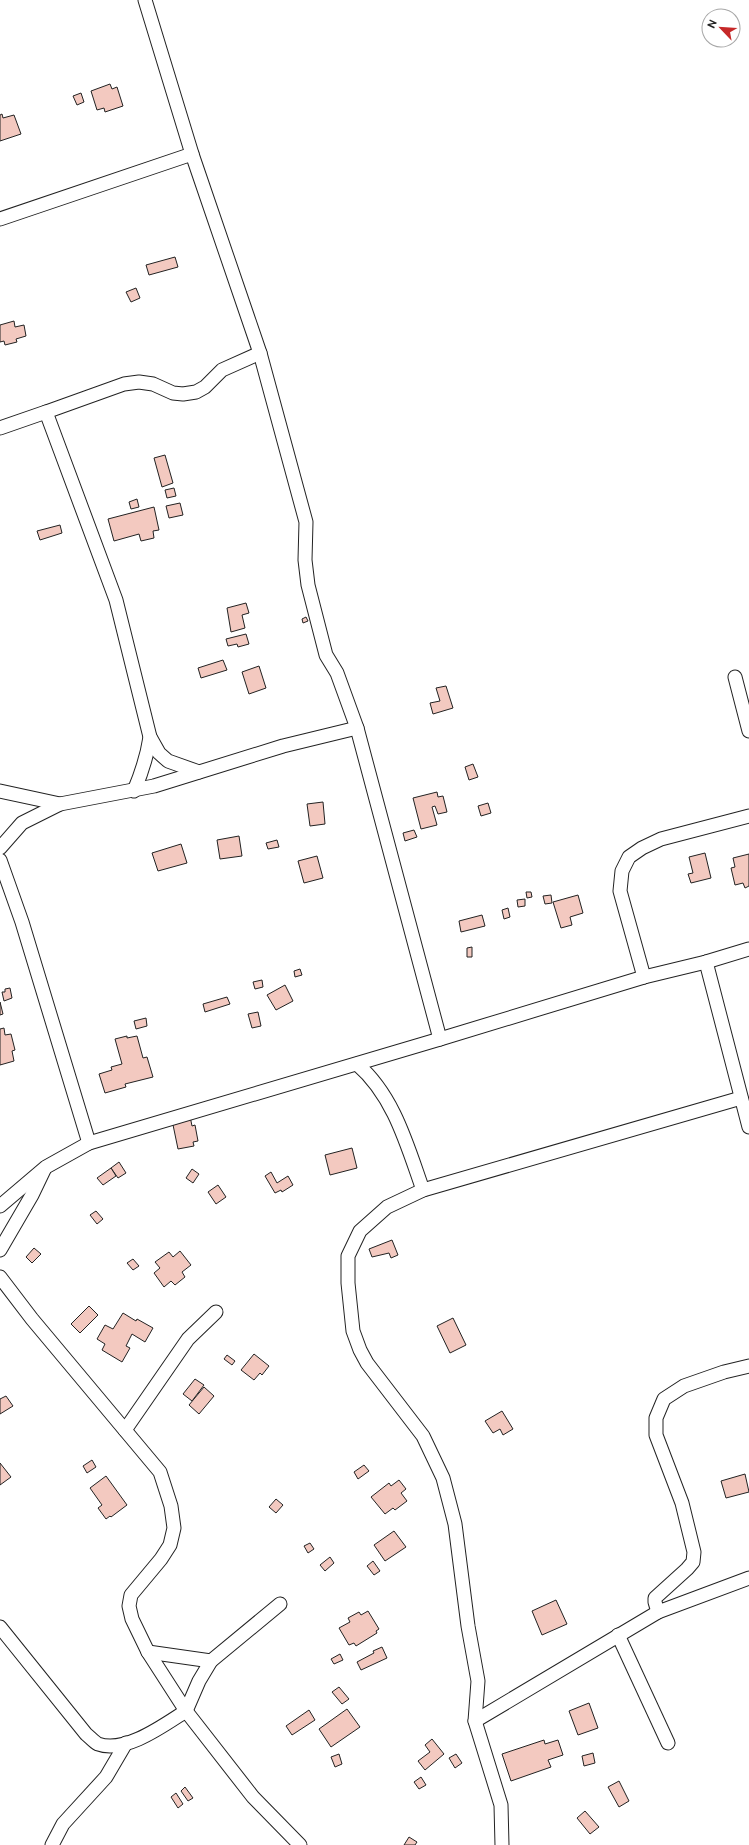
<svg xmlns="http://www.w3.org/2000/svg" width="749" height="1845" viewBox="0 0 749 1845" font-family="Ubuntu,sans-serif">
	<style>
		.building { fill: #f3c9c0; stroke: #222 }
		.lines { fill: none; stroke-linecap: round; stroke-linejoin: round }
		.minor-casing { stroke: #222; stroke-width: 15 }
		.minor { stroke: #fff; stroke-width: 13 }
	</style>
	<rect width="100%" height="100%" fill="#fff"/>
	<g class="building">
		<polygon points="110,84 112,89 117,87 123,106 105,112 104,108 97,110 91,91"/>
		<polygon points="81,93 84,102 77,105 73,96"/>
		<polygon points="2,114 3,118 14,115 21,134 0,141 0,115"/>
		<polygon points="175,257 178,267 149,275 146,265"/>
		<polygon points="136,288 140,298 131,302 126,292"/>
		<polygon points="14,321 15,327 24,325 26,336 16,339 17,342 5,345 4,341 0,342 0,325"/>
		<polygon points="165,455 173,483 162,487 154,458"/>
		<polygon points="174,488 176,496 167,498 165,490"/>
		<polygon points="137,499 139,507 131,509 129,502"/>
		<polygon points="180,503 183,515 169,518 166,506"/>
		<polygon points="154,507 159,530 153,531 154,538 141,541 139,534 114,541 108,519"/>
		<polygon points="60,525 62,533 40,540 37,531"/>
		<polygon points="246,603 249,613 242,615 245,628 231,632 227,608"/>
		<polygon points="306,617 308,621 303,623 302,619"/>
		<polygon points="246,634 249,644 238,647 237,644 228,646 226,639"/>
		<polygon points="223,660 227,670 201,678 198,668"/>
		<polygon points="259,666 266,688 249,694 242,672"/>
		<polygon points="446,686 453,708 433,714 430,703 440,701 436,688"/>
		<polygon points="473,764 478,777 469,780 465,767"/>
		<polygon points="437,792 438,797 443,796 447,812 438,814 435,806 432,807 437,825 421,829 413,798"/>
		<polygon points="323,802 325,824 310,826 307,804"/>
		<polygon points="488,803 491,813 481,816 478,806"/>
		<polygon points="414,830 417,837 405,841 403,833"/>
		<polygon points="239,836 242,856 220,859 217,840"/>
		<polygon points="277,840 279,847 268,849 266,843"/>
		<polygon points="181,844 187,863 158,871 152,853"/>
		<polygon points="705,853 711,878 691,883 688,874 693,873 689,857"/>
		<polygon points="749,854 749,886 745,888 743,883 735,885 731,868 735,867 733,858"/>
		<polygon points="317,856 323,878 304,883 298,861"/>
		<polygon points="526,892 531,892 532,897 527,898"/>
		<polygon points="551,895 552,903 545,904 543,896"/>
		<polygon points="578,895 583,913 570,917 572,925 561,928 553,902"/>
		<polygon points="525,899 525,906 518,907 517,900"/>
		<polygon points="508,908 510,917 504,919 502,910"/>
		<polygon points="482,915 485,926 461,932 459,921"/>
		<polygon points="472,947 472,957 467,957 467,948"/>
		<polygon points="300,969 302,975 295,977 294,971"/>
		<polygon points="262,980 263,987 255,989 253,982"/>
		<polygon points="285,985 293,1001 276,1010 267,995"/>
		<polygon points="10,988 12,998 4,1001 2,992 5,992 5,989"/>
		<polygon points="227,997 230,1004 205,1012 203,1004"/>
		<polygon points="0,1002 3,1014 0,1015"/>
		<polygon points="258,1012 261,1026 252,1028 248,1014"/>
		<polygon points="146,1018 147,1026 136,1029 134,1021"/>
		<polygon points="4,1028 5,1035 11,1034 15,1050 12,1051 14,1061 0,1065 0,1029"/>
		<polygon points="127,1036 127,1038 137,1036 143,1058 147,1057 153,1077 125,1084 126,1087 105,1093 99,1074 112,1070 111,1067 122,1064 115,1039"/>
		<polygon points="190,1116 192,1126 195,1125 198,1141 193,1142 194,1146 178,1149 172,1120"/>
		<polygon points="352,1148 357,1168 330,1175 325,1155"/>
		<polygon points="119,1162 126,1173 118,1178 111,1168"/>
		<polygon points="111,1168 116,1176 103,1185 97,1178"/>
		<polygon points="192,1169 199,1174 193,1183 186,1178"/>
		<polygon points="271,1172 277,1183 288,1176 293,1185 282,1192 281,1190 275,1193 265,1176"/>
		<polygon points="218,1185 226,1197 216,1204 208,1192"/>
		<polygon points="96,1211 103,1219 97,1224 90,1215"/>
		<polygon points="392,1240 398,1255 391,1258 389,1253 372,1257 369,1249"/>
		<polygon points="34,1248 41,1254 32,1263 26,1257"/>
		<polygon points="180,1251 191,1265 182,1272 185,1277 175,1285 171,1281 164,1287 154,1273 160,1268 155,1262 169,1252 173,1257"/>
		<polygon points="133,1259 139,1266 133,1270 127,1263"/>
		<polygon points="89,1306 98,1315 80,1333 71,1324"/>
		<polygon points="123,1313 136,1321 137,1319 153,1328 145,1342 132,1334 126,1346 130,1348 122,1362 102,1350 105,1344 97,1339 105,1325 113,1329"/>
		<polygon points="453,1318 466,1345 450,1353 437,1326"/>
		<polygon points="254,1354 269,1366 262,1375 260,1373 254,1380 241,1370"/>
		<polygon points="227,1355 235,1361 232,1365 224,1359"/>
		<polygon points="195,1379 204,1385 192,1401 183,1394"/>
		<polygon points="204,1387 214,1396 199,1414 189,1405"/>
		<polygon points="6,1396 13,1406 0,1414 0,1399"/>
		<polygon points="502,1411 513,1429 503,1435 500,1429 493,1433 485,1421"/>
		<polygon points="92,1460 96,1467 87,1473 83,1466"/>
		<polygon points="0,1463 11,1477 0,1485"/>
		<polygon points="364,1465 369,1471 358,1479 354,1472"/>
		<polygon points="745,1474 749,1492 726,1498 721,1481"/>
		<polygon points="106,1476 127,1505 111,1517 110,1516 106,1519 98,1508 102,1505 90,1488"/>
		<polygon points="399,1480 406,1489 401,1493 407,1501 395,1510 393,1508 385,1514 371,1497 389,1483 391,1486"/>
		<polygon points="276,1499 283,1505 276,1513 269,1507"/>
		<polygon points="394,1531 406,1547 385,1561 374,1545"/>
		<polygon points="310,1543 314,1549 308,1553 304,1546"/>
		<polygon points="330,1557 334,1563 325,1571 320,1565"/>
		<polygon points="373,1561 380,1571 374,1575 367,1566"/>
		<polygon points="556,1600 567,1624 542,1635 532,1611"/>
		<polygon points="368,1611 379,1629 376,1631 377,1633 356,1646 354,1643 349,1645 339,1628 350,1622 348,1618 359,1612 361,1615"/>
		<polygon points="382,1647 387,1658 361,1670 357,1662 374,1653 373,1651"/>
		<polygon points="340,1654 343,1660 334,1664 331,1659"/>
		<polygon points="339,1687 349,1699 342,1704 332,1692"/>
		<polygon points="589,1703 598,1728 578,1735 569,1711"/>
		<polygon points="347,1709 360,1727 331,1747 319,1729"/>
		<polygon points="309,1710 315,1720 292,1735 286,1726"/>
		<polygon points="432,1739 444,1754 425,1770 418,1761 430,1752 425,1745"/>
		<polygon points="544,1740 545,1744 558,1740 563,1755 548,1760 551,1767 511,1781 502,1754"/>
		<polygon points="593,1753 595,1763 584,1766 582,1756"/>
		<polygon points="339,1754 342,1764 335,1767 331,1757"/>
		<polygon points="456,1754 462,1763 455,1768 449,1758"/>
		<polygon points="421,1777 426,1785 419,1789 414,1782"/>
		<polygon points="619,1781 629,1801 619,1807 608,1787"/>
		<polygon points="185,1787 193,1798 188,1801 181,1791"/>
		<polygon points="176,1793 183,1804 178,1808 171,1797"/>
		<polygon points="585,1811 599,1827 590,1834 577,1818"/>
		<polygon points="409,1837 417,1842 415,1845 404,1845"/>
	</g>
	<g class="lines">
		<defs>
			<g id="minor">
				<polyline points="145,0 192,154 260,353 306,522 305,560 308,585 326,655 337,673 357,728 440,1039"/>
				<polyline points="0,219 192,154"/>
				<polyline points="46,412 124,384 139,382 153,384 173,393 183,394 196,392 205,387 222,370 260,353"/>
				<path d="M 0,428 L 46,412 L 116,600 L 150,737 C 147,757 142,772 134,791"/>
				<polyline points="735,677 749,731"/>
				<polyline points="150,737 159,753 168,761 199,772"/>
				<polyline points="0,791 60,804"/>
				<polyline points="0,848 22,823 60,804 154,786 283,746 357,728"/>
				<polyline points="0,860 22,922 89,1143"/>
				<polyline points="706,962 749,1127"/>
				<polyline points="644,977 620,891 622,871 629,857 642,848 661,839 749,816"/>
				<path d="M 357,1064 C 394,1096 407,1145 423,1190"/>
				<polyline points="0,1206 46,1167 89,1143 440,1039 644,977 706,962 749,949"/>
				<polyline points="0,1250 32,1195 44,1170"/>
				<polyline points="0,1277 32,1319 160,1472 171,1506 174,1528 170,1545 161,1559 131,1595 129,1606 132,1619 148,1652 186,1711"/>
				<polyline points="125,1430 188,1339 216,1312"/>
				<polyline points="658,1612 655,1602 655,1598 687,1569 693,1562 694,1552 682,1503 656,1435 656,1418 664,1399 684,1386 724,1372 749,1366"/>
				<path d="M 0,1627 L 86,1734 C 90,1737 94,1742 98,1744 C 125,1754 164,1725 186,1711 L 253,1797 L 300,1845"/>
				<polyline points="618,1635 668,1743"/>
				<polyline points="148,1652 211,1661"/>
				<polyline points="186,1711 199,1681 211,1661 280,1604"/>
				<polyline points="475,1721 658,1612 749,1578"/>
				<polyline points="52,1845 63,1824 106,1777 126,1743"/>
				<polyline points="502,1845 501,1805 475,1721 478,1681 468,1626 455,1524 443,1478 423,1436 367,1363 360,1350 353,1331 348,1283 348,1256 360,1231 387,1207 423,1190 741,1098"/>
			</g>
		</defs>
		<use href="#minor" class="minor-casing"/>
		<use href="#minor" class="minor"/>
	</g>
	<g transform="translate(721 28) rotate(295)"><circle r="19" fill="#ffffff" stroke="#a7a7a7"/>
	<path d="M0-3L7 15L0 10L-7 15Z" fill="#c62828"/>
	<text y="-6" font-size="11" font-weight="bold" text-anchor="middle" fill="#222222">N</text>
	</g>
</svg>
